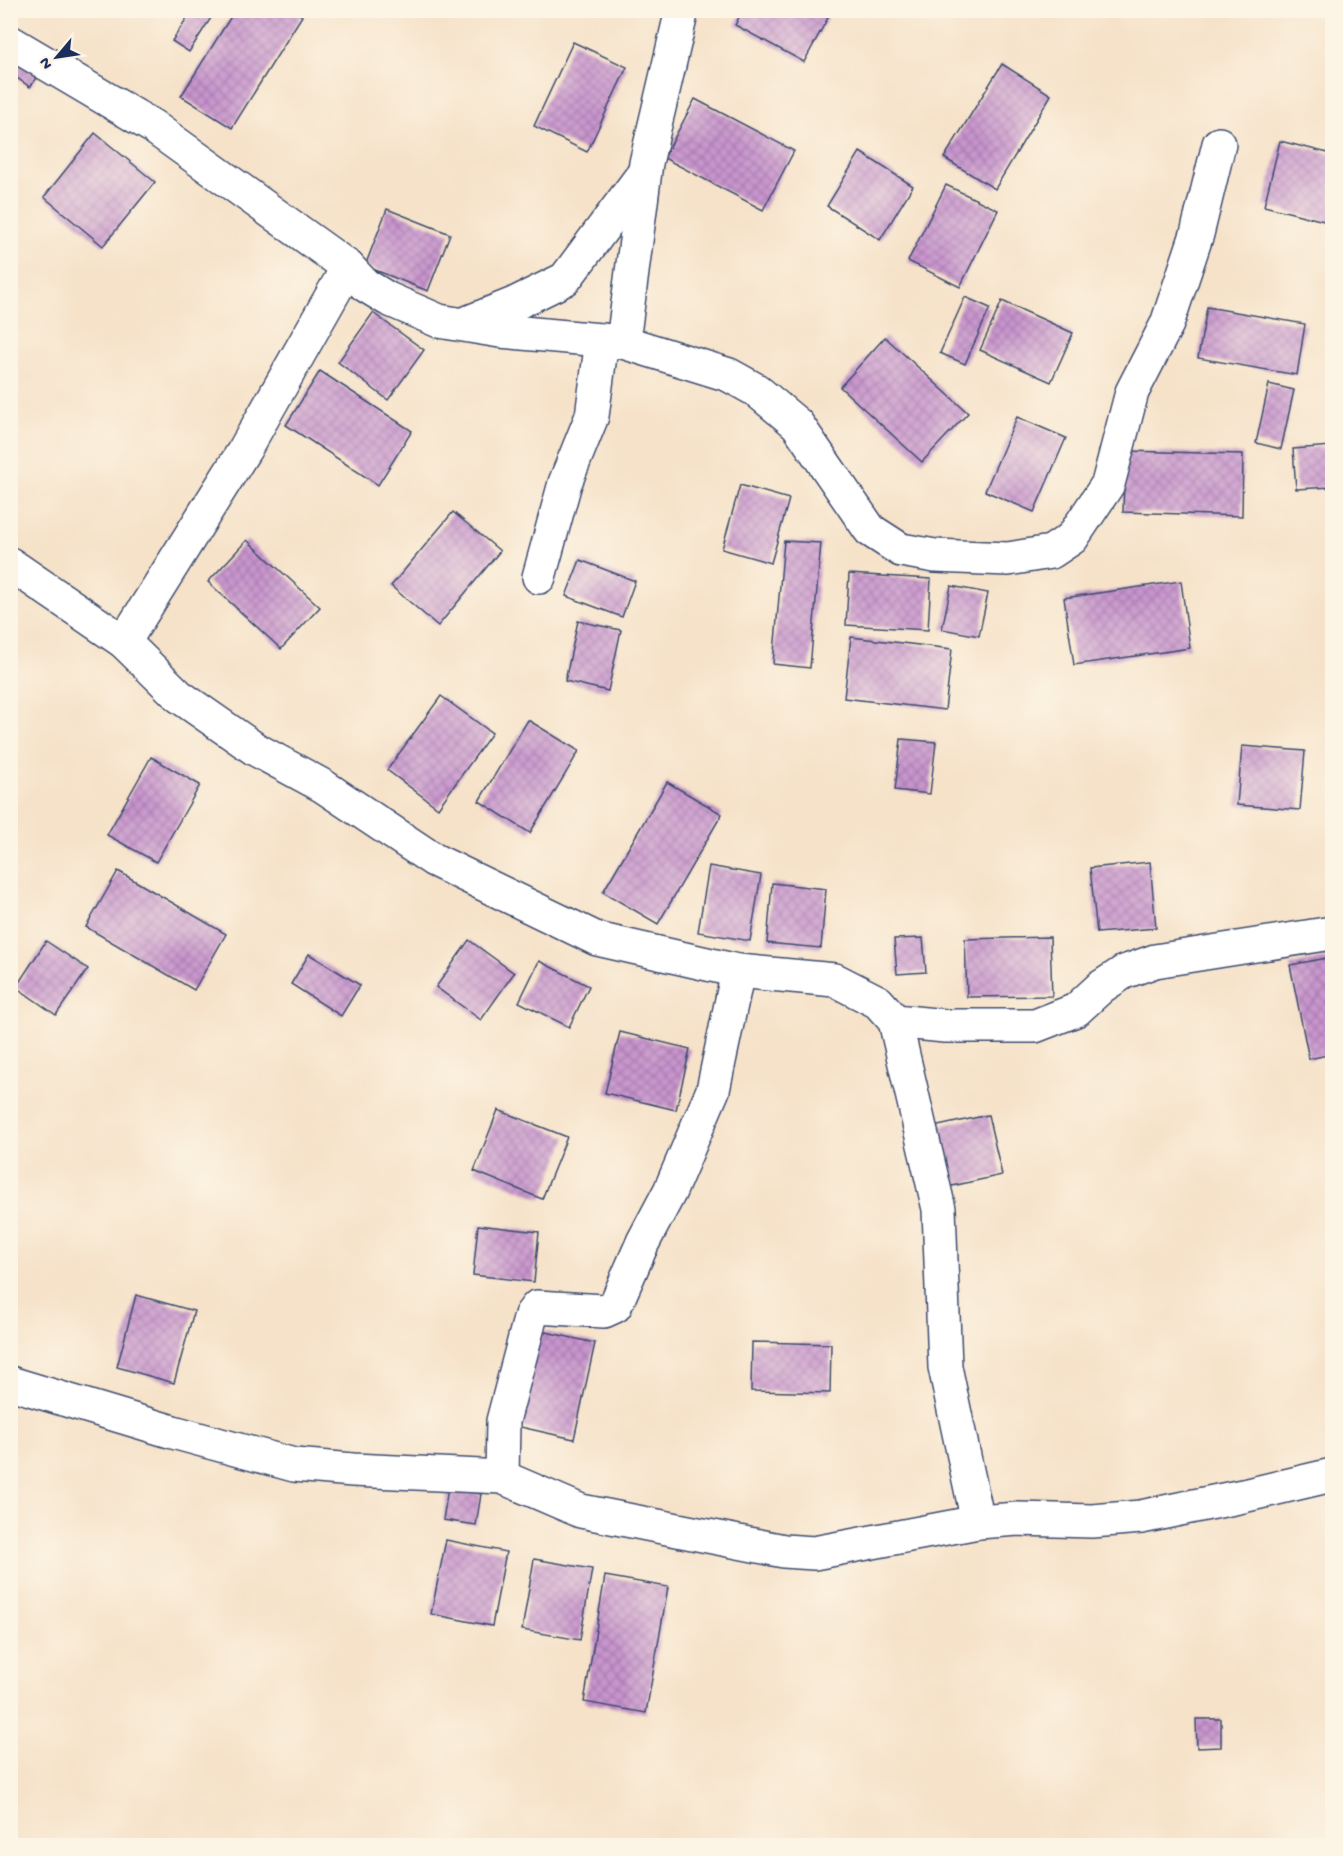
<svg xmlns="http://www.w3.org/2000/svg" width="1343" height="1856" viewBox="0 0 1343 1856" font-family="'Gochi Hand',sans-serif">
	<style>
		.building { fill: url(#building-cross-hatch) }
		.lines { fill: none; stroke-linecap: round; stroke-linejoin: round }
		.street-casing { stroke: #3c4a6e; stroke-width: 36 }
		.street { stroke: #fff; stroke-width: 33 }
	</style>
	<defs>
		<pattern id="building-cross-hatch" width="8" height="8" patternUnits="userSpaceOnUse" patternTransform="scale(1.5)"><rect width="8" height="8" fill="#c995ce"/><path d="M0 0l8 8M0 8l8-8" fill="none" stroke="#a27aaa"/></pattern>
	</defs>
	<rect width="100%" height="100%" fill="#fcf5e5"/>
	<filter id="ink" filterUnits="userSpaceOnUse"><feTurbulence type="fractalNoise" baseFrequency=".0167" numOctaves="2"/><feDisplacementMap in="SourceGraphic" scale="12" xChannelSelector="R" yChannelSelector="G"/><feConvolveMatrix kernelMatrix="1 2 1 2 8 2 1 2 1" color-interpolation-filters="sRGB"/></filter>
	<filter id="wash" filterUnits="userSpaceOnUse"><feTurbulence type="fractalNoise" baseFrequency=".008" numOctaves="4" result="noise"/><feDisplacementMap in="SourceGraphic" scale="24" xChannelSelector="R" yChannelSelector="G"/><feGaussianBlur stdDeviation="1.35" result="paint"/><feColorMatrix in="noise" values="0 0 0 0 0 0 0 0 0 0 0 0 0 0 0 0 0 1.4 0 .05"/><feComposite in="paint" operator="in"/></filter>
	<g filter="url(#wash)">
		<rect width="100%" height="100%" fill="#f6e2c9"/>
		<g id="blocks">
			<g class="building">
				<polygon points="192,10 216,10 189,52 172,41"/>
				<polygon points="235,10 293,10 302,16 232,128 181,96"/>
				<polygon points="743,10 832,10 804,62 735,25"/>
				<polygon points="573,42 627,67 587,152 534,126"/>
				<polygon points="10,55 43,70 30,87 10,73"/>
				<polygon points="1002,64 1051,95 995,189 944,158"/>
				<polygon points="695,99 794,151 763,210 664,158"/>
				<polygon points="95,133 155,182 103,246 44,197"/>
				<polygon points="1280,141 1332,154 1332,223 1264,206"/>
				<polygon points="860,152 913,186 880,240 827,206"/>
				<polygon points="946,185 998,210 960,287 908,261"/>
				<polygon points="387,209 450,234 428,291 365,266"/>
				<polygon points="965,297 990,308 965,364 940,353"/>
				<polygon points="1002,301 1073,333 1051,382 980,350"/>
				<polygon points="1207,307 1305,324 1297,375 1198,358"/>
				<polygon points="373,313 424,350 388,400 338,362"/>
				<polygon points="885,337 968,413 922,462 840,387"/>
				<polygon points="320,371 412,431 378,485 286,425"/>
				<polygon points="1269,384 1294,390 1281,449 1256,443"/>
				<polygon points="1017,417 1066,438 1034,512 985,491"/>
				<polygon points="1332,446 1332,487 1296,489 1293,449"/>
				<polygon points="1125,451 1243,454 1242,516 1123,512"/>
				<polygon points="740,485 789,499 771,563 722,549"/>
				<polygon points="453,512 500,551 438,626 391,586"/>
				<polygon points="247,540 320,607 281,649 208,582"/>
				<polygon points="784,541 821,543 810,668 773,664"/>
				<polygon points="580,560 635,581 622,617 566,596"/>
				<polygon points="849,574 931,579 928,630 846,625"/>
				<polygon points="1181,581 1190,648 1074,665 1064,598"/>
				<polygon points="951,586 988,593 979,636 942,629"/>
				<polygon points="578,621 621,630 608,691 565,681"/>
				<polygon points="851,637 952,649 945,710 844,698"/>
				<polygon points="441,696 492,733 438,808 387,770"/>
				<polygon points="528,720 579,751 530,833 479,801"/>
				<polygon points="901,739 936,742 930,794 895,790"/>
				<polygon points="1242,746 1305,751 1300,810 1237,805"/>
				<polygon points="151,757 200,785 156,862 107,835"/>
				<polygon points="667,782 722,814 658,924 603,892"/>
				<polygon points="1150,862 1156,928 1097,933 1090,868"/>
				<polygon points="709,866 761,875 750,941 698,932"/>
				<polygon points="118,871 226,934 194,990 86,927"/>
				<polygon points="772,883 826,889 821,948 767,943"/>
				<polygon points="1050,937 1052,996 967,997 965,939"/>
				<polygon points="923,938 926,972 897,974 894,939"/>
				<polygon points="469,940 514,973 481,1020 436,987"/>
				<polygon points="46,941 88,969 56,1015 16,987"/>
				<polygon points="309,954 360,985 341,1016 291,984"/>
				<polygon points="1332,957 1332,1054 1309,1059 1290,965"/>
				<polygon points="539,961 589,986 569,1027 519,1002"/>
				<polygon points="620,1032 690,1049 676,1110 605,1093"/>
				<polygon points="498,1110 567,1137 542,1199 474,1171"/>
				<polygon points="988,1115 1002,1175 943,1188 929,1128"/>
				<polygon points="478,1225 539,1232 534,1282 473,1275"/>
				<polygon points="136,1295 194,1311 174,1383 117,1367"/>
				<polygon points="537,1330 595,1343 574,1439 516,1426"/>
				<polygon points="752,1342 831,1344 830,1393 751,1391"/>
				<polygon points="448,1488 481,1494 476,1525 443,1520"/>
				<polygon points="446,1540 506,1552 492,1626 431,1614"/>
				<polygon points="534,1559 592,1569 580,1640 522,1630"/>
				<polygon points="605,1576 668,1587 646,1713 584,1702"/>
				<polygon points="1196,1719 1221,1719 1221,1747 1197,1748"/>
			</g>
		</g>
	</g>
	<g filter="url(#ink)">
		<use href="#blocks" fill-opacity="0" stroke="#3c4a6e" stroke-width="1.5"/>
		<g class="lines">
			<defs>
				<g id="street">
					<polyline points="10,42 152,126 348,267 365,285 388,299 439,321 500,331 623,342 729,375 756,390 797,424 870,530 901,550 935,556 1008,559 1051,552 1072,538 1108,484 1132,392 1167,324 1197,234 1219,144"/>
					<polyline points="464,324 514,304 565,279 644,173"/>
					<polyline points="623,342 646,163 682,10"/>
					<polyline points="10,564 124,642 179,696 255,749 323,786 434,860 597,939 738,971 835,980 878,1002 895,1021 945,1026 1035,1026 1076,1010 1101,987 1124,972 1155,961 1332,933"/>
					<polyline points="539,577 565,483 592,416 602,340"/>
					<polyline points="124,642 245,449 348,267"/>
					<polyline points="895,1021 939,1209 945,1367 978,1522"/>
					<polyline points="10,1383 173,1432 294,1465 353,1470 502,1477 581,1511 784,1551 814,1553 978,1522 1018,1519 1092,1521 1141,1517 1243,1496 1332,1475"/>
					<polyline points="502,1477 503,1421 531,1315 537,1307 604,1311 615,1306 643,1242 670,1191 713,1090 738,971"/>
				</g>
			</defs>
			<use href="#street" class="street-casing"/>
			<use href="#street" class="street"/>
		</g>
	</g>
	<rect width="1343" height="1856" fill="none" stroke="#fcf5e5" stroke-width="36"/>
	<g transform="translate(57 57) rotate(241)" stroke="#fcf5e5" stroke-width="4.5" paint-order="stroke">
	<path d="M0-4.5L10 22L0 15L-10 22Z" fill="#1b2f5e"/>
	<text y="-9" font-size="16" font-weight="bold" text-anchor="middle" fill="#1b2f5e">N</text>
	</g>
</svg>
